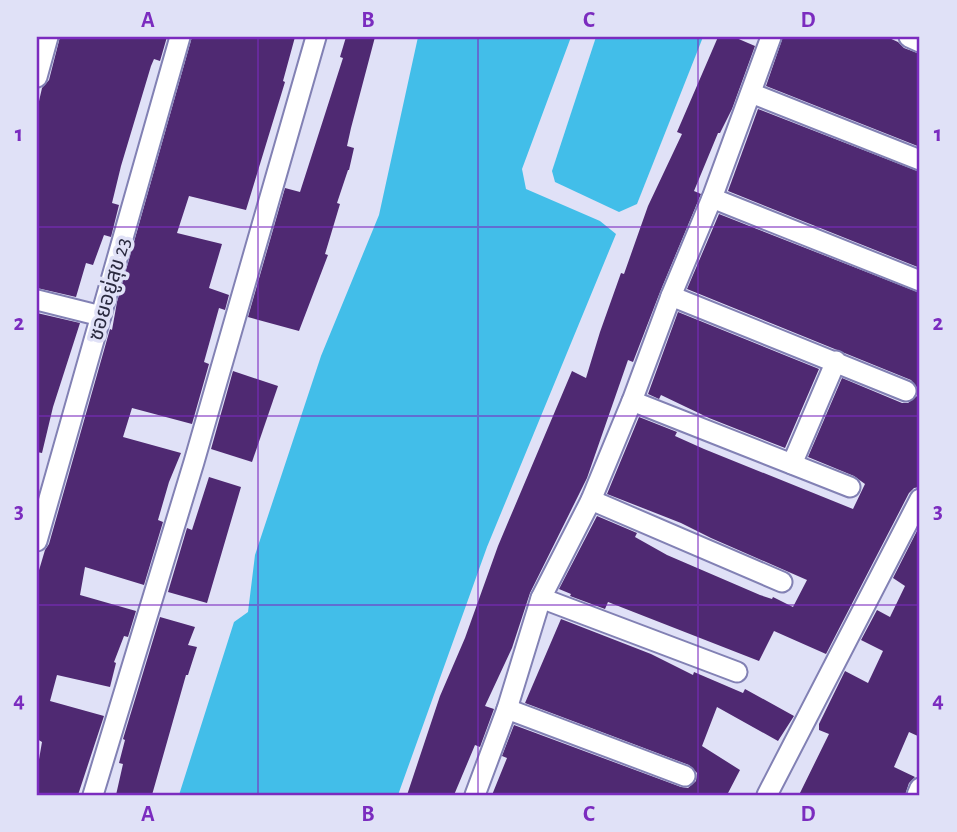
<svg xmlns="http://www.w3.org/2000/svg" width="957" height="832" viewBox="0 0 957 832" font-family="'Alegreya Sans','Noto Sans Thai',sans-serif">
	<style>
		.water { fill: #42bee9 }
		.building { fill: #4f2972 }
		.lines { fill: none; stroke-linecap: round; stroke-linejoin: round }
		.street-casing { stroke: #8281b4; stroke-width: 23 }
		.street { stroke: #fff; stroke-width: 19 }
		.grid { fill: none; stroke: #7b2cbf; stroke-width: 2; stroke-opacity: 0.55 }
		.labels { text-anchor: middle; stroke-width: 7; stroke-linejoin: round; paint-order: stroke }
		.street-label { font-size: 21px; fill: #2a2a3f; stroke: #e0e1f7 }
		.neatline { fill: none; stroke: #7b2cbf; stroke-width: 2.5 }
		.grid-label { font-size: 23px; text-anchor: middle; font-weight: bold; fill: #7b2cbf }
	</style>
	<rect width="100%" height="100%" fill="#e0e1f7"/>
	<g class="water">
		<polygon points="418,37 571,37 522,169 526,189 600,221 616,234 487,547 398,795 179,795 234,622 248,612 255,555 321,356 379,215"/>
		<polygon points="596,37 703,37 637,204 619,212 555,182 552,171"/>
	</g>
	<g class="building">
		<polygon points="60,37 167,37 160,61 154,59 151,66 121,166 112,203 119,205 111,237 104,235 93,265 86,263 76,297 37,288 37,110 42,88 49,80"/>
		<polygon points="192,37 295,37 283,81 285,82 246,210 189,196 177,233 222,244 209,288 229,295 225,310 219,308 204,362 209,364 192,424 132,408 123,437 181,453 169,482 158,520 163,522 144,585 85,567 80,595 136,611 128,637 124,636 114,662 116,663 110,687 57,675 50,701 104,716 78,795 37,795 37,771 42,742 37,739 37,577 45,550 49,544 110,329 112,330 117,302"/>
		<polygon points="346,37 375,37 351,128 347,146 354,148 349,170 348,170 337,203 340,204 325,254 328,255 299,331 248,317 285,188 300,192 343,58 340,57"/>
		<polygon points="718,37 734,37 755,46 732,109 720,133 718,133 694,191 701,194 660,292 633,362 628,360 587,478 530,593 512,648 485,706 494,709 480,747 475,745 454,795 407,795 440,696 465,638 498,546 572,371 586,378 600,332 621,273 624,274 648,206 682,134 677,132"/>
		<polygon points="783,37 887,37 898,42 904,48 920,54 920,147 766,86"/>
		<polygon points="758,109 920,172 920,268 728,191"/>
		<polygon points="719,214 920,293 920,487 914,488 909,493 826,654 774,631 759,661 608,602 605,609 570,596 571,594 559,589 597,516 637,533 635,537 667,555 760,595 772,599 773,597 793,607 807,580 711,538 681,523 607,494 639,417 677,432 675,436 704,449 853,509 865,484 854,476 808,457 842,378 902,403 908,403 917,396 918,389 911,380 687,289"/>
		<polygon points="678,312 819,369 785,448 709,418 661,395 659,399 648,394"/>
		<polygon points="37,313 80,323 53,407 42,453 37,452"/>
		<polygon points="233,371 278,386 252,462 211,449"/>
		<polygon points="209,477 241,487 207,603 168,592 187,528 192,530"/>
		<polygon points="920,525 920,737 909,732 894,767 915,777 909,783 905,795 799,795 829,734 819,730 819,724 845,671 868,683 883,651 861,640 877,610 890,617 905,586 893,578"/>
		<polygon points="160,617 195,627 188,645 197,647 188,675 186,675 152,795 116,795 123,764 119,763 125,740 123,739"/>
		<polygon points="561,619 651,654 693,675 694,672 743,693 745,689 794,716 778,741 717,707 702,746 740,770 727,795 492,795 507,758 502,756 514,725 681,787 688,788 696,781 697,773 689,765 525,703"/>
	</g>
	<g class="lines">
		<defs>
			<g id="street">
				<polyline points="909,37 920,42"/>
				<polyline points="37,77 48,37"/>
				<polyline points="751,93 920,160"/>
				<polyline points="712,198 920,281"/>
				<polyline points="671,296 906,391"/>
				<polyline points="37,300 101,316"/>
				<polyline points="632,401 850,487"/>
				<polyline points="792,464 836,361"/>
				<polyline points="591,500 782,582"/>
				<polyline points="37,541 180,37"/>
				<polyline points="541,598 737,672"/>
				<polyline points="507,709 685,776"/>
				<polyline points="93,795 194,462 316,37"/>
				<polyline points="475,795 507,709 541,598 591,500 632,401 671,296 712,198 771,37"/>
				<polyline points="767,795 920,499"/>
				<polyline points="917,795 920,788"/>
			</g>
		</defs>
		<use href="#street" class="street-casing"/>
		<use href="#street" class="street"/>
	</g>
	<path class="grid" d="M 258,37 L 258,795M 478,37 L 478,795M 698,37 L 698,795M 37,227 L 920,227M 37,416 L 920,416M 37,605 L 920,605"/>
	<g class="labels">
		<g class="street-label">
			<text transform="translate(109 289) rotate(-74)" y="7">ซอยอยู่สุข 23</text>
		</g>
	</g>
	<rect width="957" height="832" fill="none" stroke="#e0e1f7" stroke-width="77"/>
	<rect x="38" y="38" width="880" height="756" class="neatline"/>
	<g class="grid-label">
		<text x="148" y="27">A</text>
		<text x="368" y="27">B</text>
		<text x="589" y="27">C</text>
		<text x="808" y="27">D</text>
		<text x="19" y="141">1</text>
		<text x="938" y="141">1</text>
		<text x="19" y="330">2</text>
		<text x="938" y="330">2</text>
		<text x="19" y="518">3</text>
		<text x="938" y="518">3</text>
		<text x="19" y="707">4</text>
		<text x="938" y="707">4</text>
		<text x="148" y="821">A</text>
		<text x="368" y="821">B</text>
		<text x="589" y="821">C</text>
		<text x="808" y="821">D</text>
	</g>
</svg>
